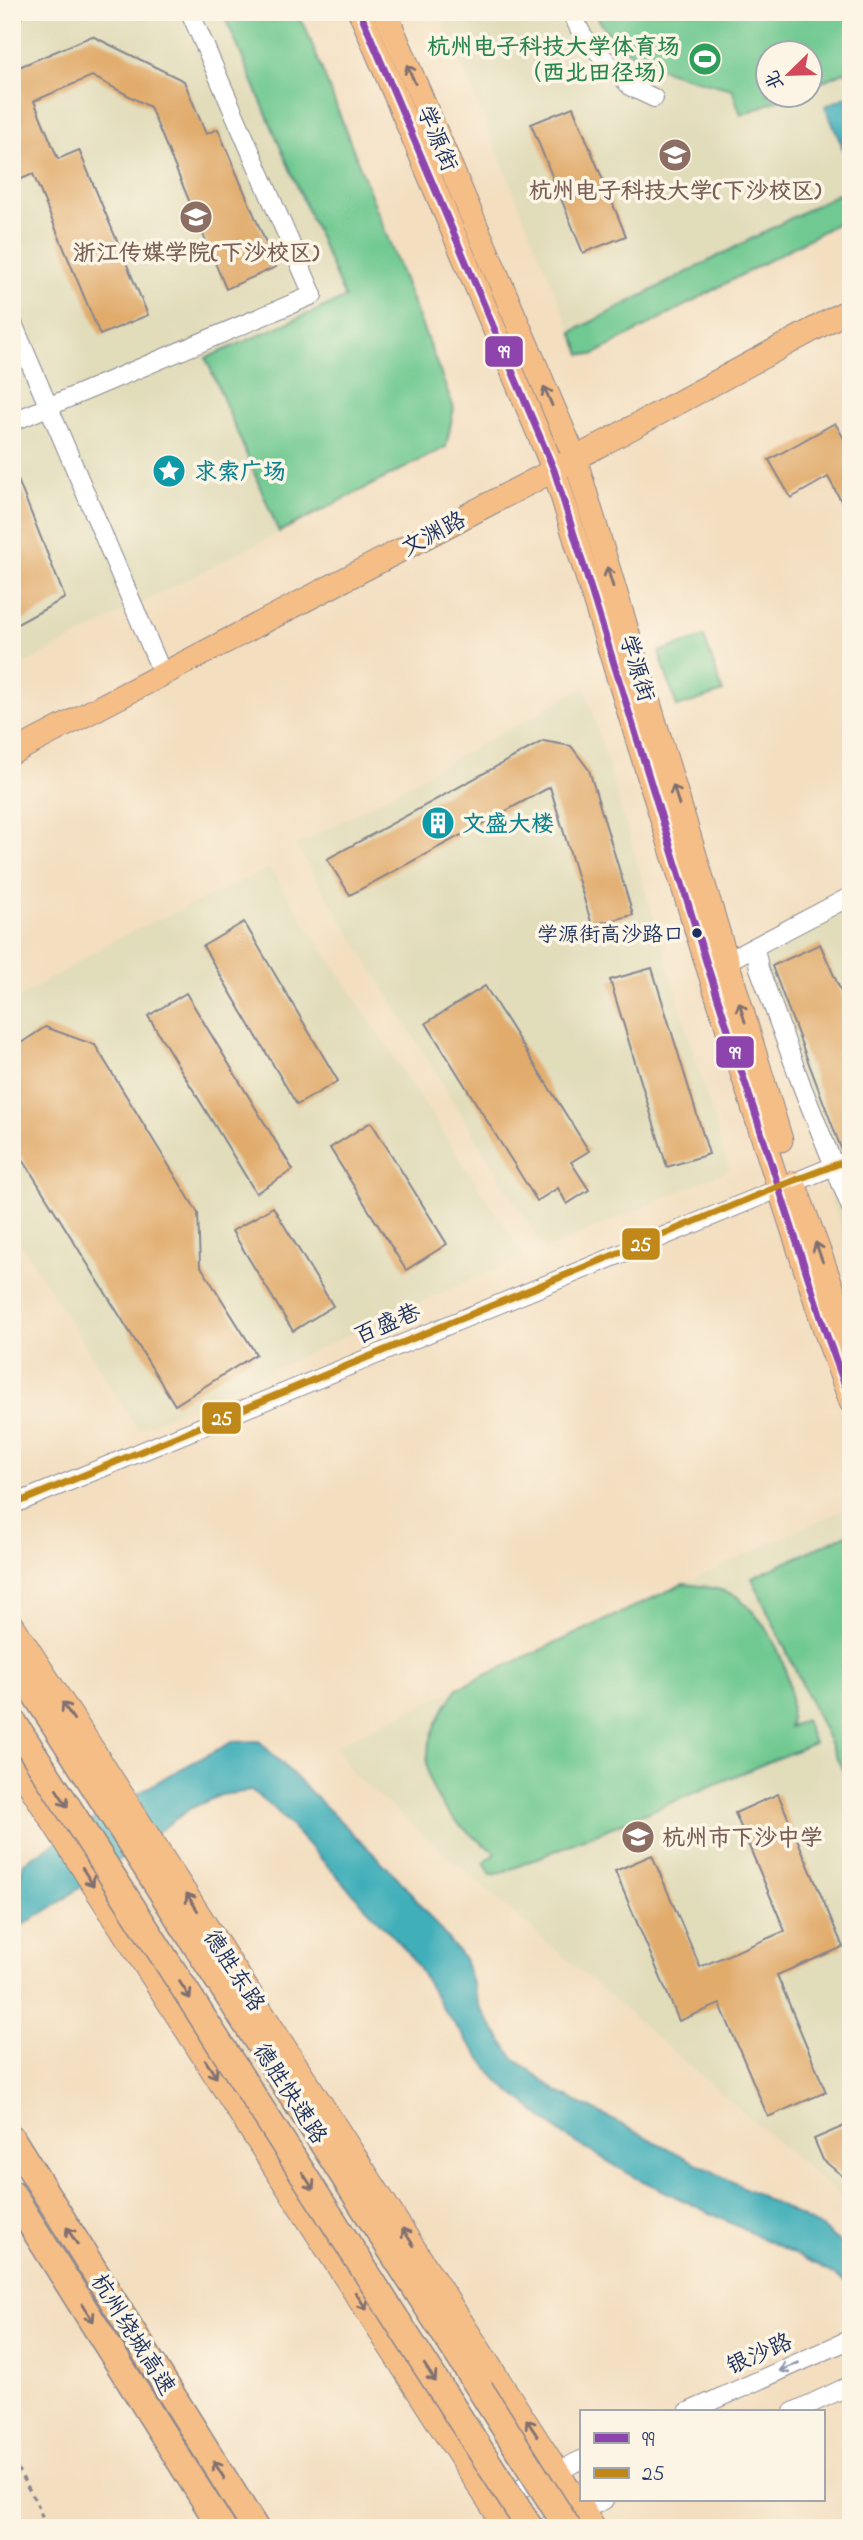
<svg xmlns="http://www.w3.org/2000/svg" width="863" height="2540" viewBox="0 0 863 2540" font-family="'Indie Flower','LXGW WenKai TC',sans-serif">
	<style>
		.built { fill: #e1dcba; fill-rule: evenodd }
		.green { fill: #6fc991; stroke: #457c78; stroke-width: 2 }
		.water { fill: #3fafb9; stroke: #2d6f8c; stroke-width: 2 }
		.building { fill: #e1ab6c }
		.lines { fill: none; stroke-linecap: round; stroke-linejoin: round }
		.minor-casing { stroke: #87868f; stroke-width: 20 }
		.major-casing { stroke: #87868f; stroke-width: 25 }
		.highway-casing { stroke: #87868f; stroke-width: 29 }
		.path { stroke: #87868f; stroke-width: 3.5; stroke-dasharray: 5 5; stroke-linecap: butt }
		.minor { stroke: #fff; stroke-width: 18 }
		.major { stroke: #f6be87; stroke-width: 23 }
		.highway { stroke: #f6be87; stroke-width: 26 }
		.highway-bridge-casing { stroke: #87868f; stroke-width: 29; stroke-linecap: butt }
		.highway-bridge { stroke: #f6be87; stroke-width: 26 }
		.bus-1-casing { stroke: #fcf5e5; stroke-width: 12 }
		.bus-2-casing { stroke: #fcf5e5; stroke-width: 12 }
		.bus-1 { stroke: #8e44ad; stroke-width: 7 }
		.bus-2 { stroke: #c08818; stroke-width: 7 }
		.oneway { stroke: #7e6f70 }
		.oneway2 { stroke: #8d97ae }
		.bus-dot { fill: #1b2f5e; stroke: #fcf5e5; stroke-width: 2.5 }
		.labels { text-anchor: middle; stroke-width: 7; stroke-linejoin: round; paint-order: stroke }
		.bus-label { font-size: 21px; fill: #1b2f5e; stroke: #fcf5e5; text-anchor: end }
		.leisure-label { font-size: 23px; font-weight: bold; fill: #27864d; stroke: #fcf5e5; text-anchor: end }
		.street-label { font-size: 23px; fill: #1b2f5e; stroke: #fcf5e5 }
		.education-label { font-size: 23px; font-weight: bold; fill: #785e54; stroke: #fcf5e5 }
		.culture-label { font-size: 23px; font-weight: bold; fill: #0d838f; stroke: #fcf5e5; text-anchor: start }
		.line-badge { stroke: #fcf5e5; stroke-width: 2.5 }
		.badge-label { font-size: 19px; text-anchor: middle; font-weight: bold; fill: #fff }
	</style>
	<rect width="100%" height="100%" fill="#fcf5e5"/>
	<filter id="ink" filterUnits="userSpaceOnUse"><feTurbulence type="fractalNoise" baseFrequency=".0143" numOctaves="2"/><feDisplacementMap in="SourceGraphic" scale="14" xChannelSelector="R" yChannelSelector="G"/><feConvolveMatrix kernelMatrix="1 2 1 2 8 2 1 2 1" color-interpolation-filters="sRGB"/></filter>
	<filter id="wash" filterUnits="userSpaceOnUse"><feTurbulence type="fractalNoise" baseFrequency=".00686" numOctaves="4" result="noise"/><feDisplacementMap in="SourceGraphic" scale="28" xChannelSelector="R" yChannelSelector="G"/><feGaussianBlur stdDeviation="1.57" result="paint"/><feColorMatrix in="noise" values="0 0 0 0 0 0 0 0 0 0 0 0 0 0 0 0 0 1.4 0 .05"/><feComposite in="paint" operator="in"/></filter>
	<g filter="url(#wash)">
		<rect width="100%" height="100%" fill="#f3dec0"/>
		<g class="built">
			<polygon points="12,12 299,12 454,408 446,447 12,670"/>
			<path d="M 439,12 L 851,12 L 851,216 L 593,355 L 581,354 ZM 768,52 L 810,52 L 810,94 L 768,94 Z"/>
			<polygon points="585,687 729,1170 545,1250 296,846"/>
			<polygon points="270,868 524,1256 138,1430 12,1230 12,1002 118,938"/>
			<polygon points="851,896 851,1256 744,953"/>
			<polygon points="851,1506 851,2206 353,1774 335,1745"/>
		</g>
		<g class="green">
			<polygon points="223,12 291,12 305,26 454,408 446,447 279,532 206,358 345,298"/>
			<path d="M 594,12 L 851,12 L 851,69 L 811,86 L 810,52 L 768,52 L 768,94 L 790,95 L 741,115 L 732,89 C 688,78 642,69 610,35 C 604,29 599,19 594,12 Z"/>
			<polygon points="851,187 851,216 593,355 581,354 572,332"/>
			<polygon points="704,637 723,692 677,707 659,652"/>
			<polygon points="851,1532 851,1788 752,1578"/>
			<path d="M 683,1584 C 701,1586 720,1588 736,1596 C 742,1599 747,1606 752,1611 C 780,1641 796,1686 789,1727 L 805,1720 L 814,1743 L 504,1872 L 491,1875 L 484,1862 L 496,1853 C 424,1804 404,1763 458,1688 Z"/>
		</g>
		<g class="water">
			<polygon points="851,95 851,159 848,160 825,106"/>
			<polygon points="259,1741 398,1878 464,1959 480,2008 513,2057 556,2091 819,2226 851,2251 851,2285 814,2263 633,2176 565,2136 499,2082 445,2012 411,1956 276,1810 252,1791 221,1795 191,1808 53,1907 12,1931 12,1891 16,1888 24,1862 169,1775 232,1742"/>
		</g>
		<g id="blocks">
			<g class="building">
				<polygon points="92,36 184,81 206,134 218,129 276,267 226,289 150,107 92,76 34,101 58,159 79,150 148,315 100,335 33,174 12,183 12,70"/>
				<polygon points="573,107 626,236 583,253 531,124"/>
				<polygon points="835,423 851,451 851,519 828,477 791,498 769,460"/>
				<polygon points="12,465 65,598 12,627"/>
				<polygon points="543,741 571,746 589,770 633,915 592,925 550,787 350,895 327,859"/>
				<polygon points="244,922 338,1081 297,1105 203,946"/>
				<polygon points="820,944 851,1014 851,1151 842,1151 772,966"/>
				<polygon points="652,968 709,1154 667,1167 610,980"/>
				<polygon points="485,986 589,1151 571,1162 589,1190 567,1204 558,1188 537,1201 426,1023"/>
				<polygon points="186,993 293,1170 256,1193 148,1016"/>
				<polygon points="45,1027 95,1045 198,1213 200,1265 256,1354 175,1405 12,1142 12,1049"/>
				<polygon points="371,1122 447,1244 406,1270 330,1148"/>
				<polygon points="273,1207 333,1306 293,1331 232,1231"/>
				<polygon points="778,1794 843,1947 777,1975 826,2092 768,2117 720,2004 679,2021 615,1871 652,1855 700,1967 785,1931 735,1813"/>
				<polygon points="851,2123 851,2183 823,2160 814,2139"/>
			</g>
		</g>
	</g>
	<g filter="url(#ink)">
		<use href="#blocks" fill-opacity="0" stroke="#87868f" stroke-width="2"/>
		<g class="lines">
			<defs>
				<g id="minor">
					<polyline points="571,12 583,36 631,87 654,98"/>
					<polyline points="12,13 15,12"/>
					<polyline points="12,321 163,675"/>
					<polyline points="12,422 313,295 190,12"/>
					<polyline points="755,947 759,968 803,1089 851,1208"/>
					<polyline points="718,966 851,896"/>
					<polyline points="12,1505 846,1161"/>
					<polyline points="688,2412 851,2339"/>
					<polyline points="793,2412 851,2385"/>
					<polyline points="499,2499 581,2460"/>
					<polyline points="544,2528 604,2500"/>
				</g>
				<g id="major">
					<polyline points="360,12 554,470 709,971 827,1336 851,1402"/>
					<polyline points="385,12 575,458 781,1140"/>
					<polyline points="12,753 554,470 851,309"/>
					<polyline points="794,1183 851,1339"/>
					<polyline points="12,1624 594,2528"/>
					<polyline points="12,1758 506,2528"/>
				</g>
				<g id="highway">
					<polyline points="12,1658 480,2389"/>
					<polyline points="12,2139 255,2528"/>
					<polyline points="12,2194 222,2528"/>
				</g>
			</defs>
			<use href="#minor" class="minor-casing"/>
			<use href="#major" class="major-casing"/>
			<use href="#highway" class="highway-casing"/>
			<polyline class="path" points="12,2460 37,2503 46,2528"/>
			<use href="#minor" class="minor"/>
			<use href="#major" class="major"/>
			<use href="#highway" class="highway"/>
			<defs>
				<g id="highway-bridge">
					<polyline points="12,1720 530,2528"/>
					<polyline points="480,2389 568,2528"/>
				</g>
			</defs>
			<use href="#highway-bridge" class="highway-bridge-casing"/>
			<use href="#highway-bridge" class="highway-bridge"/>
			<defs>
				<polyline id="bus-1" points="360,12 554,470 709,971 827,1336 851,1402"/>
				<polyline id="bus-2" points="12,1505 780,1186 851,1159"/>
			</defs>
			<use href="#bus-1" class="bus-1-casing"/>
			<use href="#bus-2" class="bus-2-casing"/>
			<use href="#bus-1" class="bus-1"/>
			<use href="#bus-2" class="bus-2"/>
		</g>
		<defs><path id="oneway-shaft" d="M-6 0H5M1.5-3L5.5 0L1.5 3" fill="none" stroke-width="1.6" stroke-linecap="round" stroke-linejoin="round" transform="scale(1.75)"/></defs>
		<g class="oneway">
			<use href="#oneway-shaft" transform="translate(411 74) rotate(-113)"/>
			<use href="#oneway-shaft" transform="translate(548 396) rotate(-113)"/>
			<use href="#oneway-shaft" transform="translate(610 577) rotate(-107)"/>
			<use href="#oneway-shaft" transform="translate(676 795) rotate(-107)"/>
			<use href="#oneway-shaft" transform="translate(742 1012) rotate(-107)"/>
			<use href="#oneway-shaft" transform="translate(819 1252) rotate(-110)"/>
			<use href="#oneway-shaft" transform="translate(68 1711) rotate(-123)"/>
			<use href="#oneway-shaft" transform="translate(62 1798) rotate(57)"/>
			<use href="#oneway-shaft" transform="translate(88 1877) rotate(57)"/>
			<use href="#oneway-shaft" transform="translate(192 1902) rotate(-123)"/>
			<use href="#oneway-shaft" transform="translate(185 1990) rotate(57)"/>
			<use href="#oneway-shaft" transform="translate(211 2069) rotate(57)"/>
			<use href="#oneway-shaft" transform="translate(308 2181) rotate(57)"/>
			<use href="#oneway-shaft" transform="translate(72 2236) rotate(-122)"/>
			<use href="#oneway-shaft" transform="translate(408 2237) rotate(-123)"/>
			<use href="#oneway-shaft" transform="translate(361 2301) rotate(57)"/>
			<use href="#oneway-shaft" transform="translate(88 2313) rotate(58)"/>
			<use href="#oneway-shaft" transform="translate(430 2373) rotate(57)"/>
			<use href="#oneway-shaft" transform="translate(532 2428) rotate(-123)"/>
			<use href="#oneway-shaft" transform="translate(219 2470) rotate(-122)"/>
		</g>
		<use class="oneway2" href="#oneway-shaft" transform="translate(789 2367) rotate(156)"/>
	</g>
	<defs>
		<symbol id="stadium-disc" viewBox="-11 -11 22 22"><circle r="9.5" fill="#2e9e5b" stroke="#fcf5e5"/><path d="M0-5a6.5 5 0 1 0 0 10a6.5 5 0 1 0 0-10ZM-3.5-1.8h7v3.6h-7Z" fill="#fff"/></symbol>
		<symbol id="university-disc" viewBox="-11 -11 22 22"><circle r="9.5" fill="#8d6e63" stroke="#fcf5e5"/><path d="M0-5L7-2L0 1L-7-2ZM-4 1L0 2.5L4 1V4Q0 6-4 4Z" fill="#fff"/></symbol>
		<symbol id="sight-disc" viewBox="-11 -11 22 22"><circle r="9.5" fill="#0f9aa8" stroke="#fcf5e5"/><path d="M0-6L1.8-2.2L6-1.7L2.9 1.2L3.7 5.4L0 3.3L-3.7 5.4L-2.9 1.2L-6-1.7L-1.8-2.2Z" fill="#fff"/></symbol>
		<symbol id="building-disc" viewBox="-11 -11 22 22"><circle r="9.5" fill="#0f9aa8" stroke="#fcf5e5"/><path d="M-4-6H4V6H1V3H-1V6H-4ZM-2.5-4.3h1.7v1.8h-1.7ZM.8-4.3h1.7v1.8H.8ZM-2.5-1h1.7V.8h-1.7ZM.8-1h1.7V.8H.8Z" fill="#fff"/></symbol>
		<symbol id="school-disc" viewBox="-11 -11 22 22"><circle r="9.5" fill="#8d6e63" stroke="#fcf5e5"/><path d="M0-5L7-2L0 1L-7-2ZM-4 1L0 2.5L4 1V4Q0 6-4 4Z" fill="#fff"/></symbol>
	</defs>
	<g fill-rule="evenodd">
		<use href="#stadium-disc" x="686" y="40" width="38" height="38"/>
		<use href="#university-disc" x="656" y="136" width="38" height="38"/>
		<use href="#university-disc" x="177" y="198" width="38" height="38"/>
		<use href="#sight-disc" x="150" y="452" width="38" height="38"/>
		<use href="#building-disc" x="419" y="804" width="38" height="38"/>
		<use href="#school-disc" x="619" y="1818" width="38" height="38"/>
	</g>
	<circle class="bus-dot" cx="697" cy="933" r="6"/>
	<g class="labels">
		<g class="bus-label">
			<text x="684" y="941">学源街高沙路口</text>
		</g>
		<g class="leisure-label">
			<text x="680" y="54">杭州电子科技大学体育场<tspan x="680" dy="26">（西北田径场）</tspan></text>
		</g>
		<g class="street-label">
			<text transform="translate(438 138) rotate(67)" y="8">学源街</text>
			<text transform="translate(433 533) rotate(-28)" y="8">文渊路</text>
			<text transform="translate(638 668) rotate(73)" y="8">学源街</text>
			<text transform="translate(387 1323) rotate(-23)" y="8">百盛巷</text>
			<text transform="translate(235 1970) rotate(57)" y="8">德胜东路</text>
			<text transform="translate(291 2093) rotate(57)" y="8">德胜快速路</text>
			<text transform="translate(134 2334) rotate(58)" y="8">杭州绕城高速</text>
			<text transform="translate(759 2353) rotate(-24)" y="8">银沙路</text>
		</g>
		<g class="education-label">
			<text x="675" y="198">杭州电子科技大学(下沙校区)</text>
			<text x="196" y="260">浙江传媒学院(下沙校区)</text>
			<text x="662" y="1845" text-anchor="start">杭州市下沙中学</text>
		</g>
		<g class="culture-label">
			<text x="194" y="479">求索广场</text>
			<text x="462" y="831">文盛大楼</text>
		</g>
	</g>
	<g class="line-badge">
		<rect x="484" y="335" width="40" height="33" rx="7" fill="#8e44ad"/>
		<rect x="715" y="1035" width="40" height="34" rx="7" fill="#8e44ad"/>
		<rect x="621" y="1227" width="40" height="34" rx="7" fill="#c08818"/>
		<rect x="201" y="1401" width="41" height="34" rx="7" fill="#c08818"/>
	</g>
	<g class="badge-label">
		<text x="504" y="358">99</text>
		<text x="735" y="1059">99</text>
		<text x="641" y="1251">25</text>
		<text x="222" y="1425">25</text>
	</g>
	<rect width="863" height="2540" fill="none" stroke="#fcf5e5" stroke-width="42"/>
	<rect x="580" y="2410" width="245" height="91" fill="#fcf5e5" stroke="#a2a6af" stroke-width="2"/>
	<rect x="594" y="2433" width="35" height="10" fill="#8e44ad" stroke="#a2a6af" stroke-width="2"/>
	<text x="642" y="2446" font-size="21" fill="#1b2f5e">99</text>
	<rect x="594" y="2468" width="35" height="10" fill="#c08818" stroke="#a2a6af" stroke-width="2"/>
	<text x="642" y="2480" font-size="21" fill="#1b2f5e">25</text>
	<g transform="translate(789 74) rotate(247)"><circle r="33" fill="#fcf5e5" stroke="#a2a6af" stroke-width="2"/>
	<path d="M0-5L12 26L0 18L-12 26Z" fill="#d1495b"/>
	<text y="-10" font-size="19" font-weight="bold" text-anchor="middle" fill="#1b2f5e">北</text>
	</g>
</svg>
